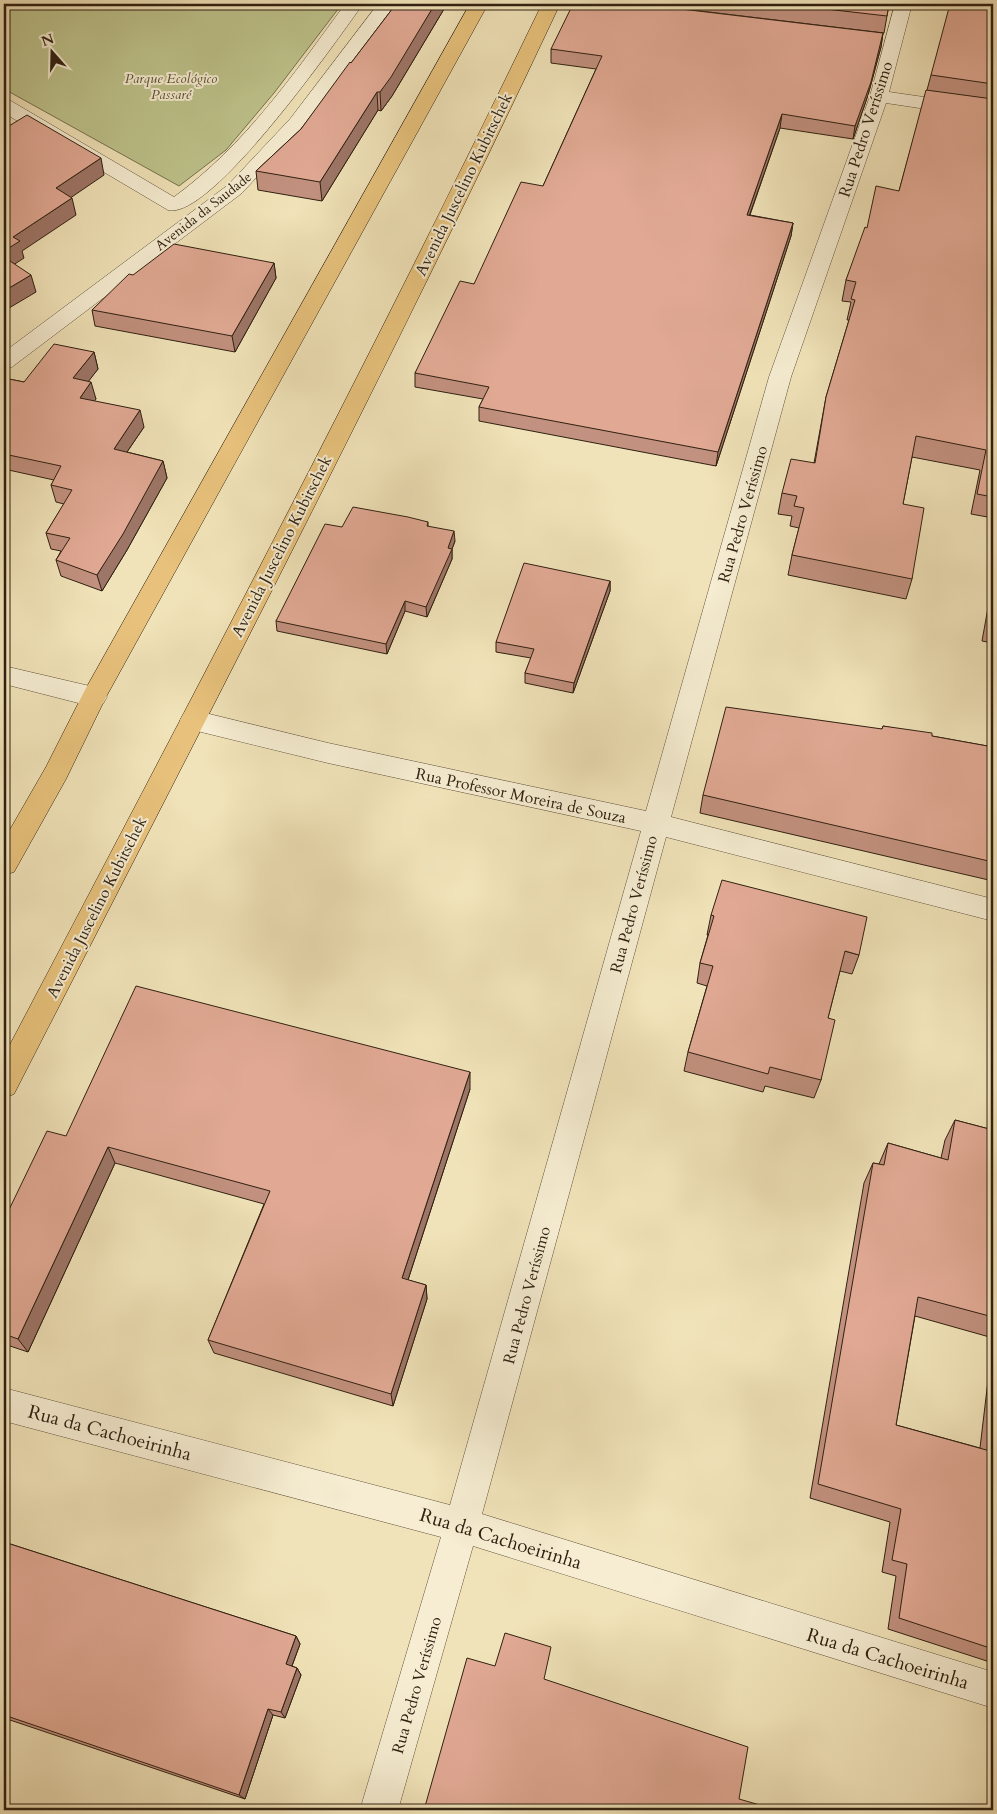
<svg xmlns="http://www.w3.org/2000/svg" width="997" height="1814" viewBox="0 0 997 1814" font-family="Cardo,serif">
	<style>
		.green { fill: #bec38c; stroke: #76724e }
		.lines { fill: none; stroke-linecap: round; stroke-linejoin: round }
		.minor-casing { stroke: #60513b; stroke-width: 1 }
		.major-casing { stroke: #2f2011; stroke-width: 1 }
		.minor { fill: #f6edd2; fill-rule: evenodd }
		.major { fill: #e8c27c; fill-rule: evenodd }
		.wall { fill: #c2917f; stroke: #2f2011; fill-rule: evenodd }
		.shaded-wall { fill: #9e7668; stroke: #2f2011 }
		.building { fill: #e1a994; stroke: #2f2011 }
		.labels { text-anchor: middle; stroke-width: 4; stroke-linejoin: round; paint-order: stroke }
		.far-park-label { font-size: 14px; font-style: italic; fill: #5a5136; stroke: #f6edd2 }
		.far-street-label { font-size: 14px; fill: #2f2011; stroke: #f6edd2 }
		.street-label { font-size: 16px; fill: #2f2011; stroke: #f6edd2 }
		.near-street-label { font-size: 19px; fill: #2f2011; stroke: #f6edd2 }
	</style>
	<rect width="100%" height="100%" fill="#f1e3b9"/>
	<filter id="stains"><feTurbulence type="fractalNoise" baseFrequency=".004" numOctaves="4"/><feColorMatrix values="0 0 0 0 .2 0 0 0 0 .09 0 0 0 0 .02 0 0 0 .5 -.17"/></filter>
	<radialGradient id="worn" r=".72"><stop offset=".6" stop-color="#630" stop-opacity="0"/><stop offset="1" stop-color="#630" stop-opacity=".3"/></radialGradient>
	<polygon class="green" points="4,4 342,4 274,93 226,150 179,186 6,90 4,90"/>
	<g class="lines">
		<defs>
			<g id="minor">
				<path d="M 345,4 L 363,4 C 337,40 211,221 168,210 L 4,113 L 4,100 L 11,101 L 174,197 C 245,145 294,74 345,4 Z"/>
				<polygon points="378,4 396,4 303,127 242,193 12,367 4,369 4,352 228,185 290,119"/>
				<polygon points="895,4 912,4 889,92 993,107 993,119 886,103 791,377 671,817 993,899 993,921 666,837 482,1514 993,1672 993,1708 473,1546 398,1810 360,1810 441,1537 4,1421 4,1388 450,1505 641,831 328,763 193,730 184,727 180,720 184,713 193,710 328,743 646,811 769,377 870,96"/>
				<polygon points="4,666 94,687 103,690 107,697 103,704 94,707 4,684"/>
			</g>
			<g id="major">
				<polygon points="470,4 488,4 106,697 66,779 14,872 4,875 4,840 46,767 85,690"/>
				<path d="M 542,4 L 560,4 C 387,372 199,733 14,1094 L 4,1098 L 4,1056 C 187,708 371,359 542,4 Z"/>
			</g>
		</defs>
		<use href="#minor" class="minor-casing"/>
		<use href="#major" class="major-casing"/>
		<use href="#minor" class="minor"/>
		<use href="#major" class="major"/>
	</g>
	<g class="wall">
		<polygon points="396,4 447,4 392,96 381,111 378,110 322,201 258,190 256,171 301,129"/>
		<polygon points="642,4 889,4 887,16 884,33"/>
		<polygon points="993,4 993,518 971,514 980,470 912,457 903,504 912,579 906,599 788,575 792,555 799,528 790,526 792,516 778,514 782,493 814,463 826,397 849,320 847,320 851,302 842,301 846,280 867,228 899,191 927,90 931,75"/>
		<polygon points="883,33 881,47 868,95 853,139 780,128 750,215 793,223 791,236 716,466 479,421 479,407 483,399 415,387 415,373 474,284 543,186 596,69 551,63 551,49"/>
		<polygon points="274,263 276,278 235,352 95,326 92,310 133,275"/>
		<polygon points="94,352 98,369 88,381 96,399 94,401 144,427 127,452 163,461 167,478 127,550 102,591 61,576 56,560 61,551 51,549 46,533 64,504 56,502 51,485 54,480 4,469 4,378 24,382"/>
		<polygon points="428,522 428,526 455,541 452,549 452,559 427,617 405,611 387,654 277,631 276,621 342,527"/>
		<polygon points="993,580 993,643 982,641"/>
		<polygon points="610,581 610,591 573,693 525,683 525,673 531,658 496,652 496,642"/>
		<polygon points="883,726 932,736 993,747 993,881 700,813 703,795 882,729"/>
		<polygon points="711,915 859,955 852,974 840,971 828,1018 821,1080 814,1098 765,1086 763,1092 684,1071 688,1052 707,986 697,983 700,963 708,935 707,935"/>
		<polygon points="470,1089 408,1280 426,1285 427,1299 393,1406 214,1353 208,1340 264,1204 115,1163 28,1352 4,1344 4,1220 66,1136"/>
		<path d="M 955,1120 L 993,1130 L 993,1663 L 888,1629 L 896,1576 L 882,1572 L 890,1522 L 810,1498 L 864,1183 L 873,1163 L 879,1164 L 888,1143 L 941,1158 L 945,1140 ZM 915,1316 L 993,1338 L 980,1448 L 896,1425 Z"/>
		<polygon points="4,1542 296,1636 300,1644 292,1666 297,1668 301,1675 285,1718 273,1715 245,1799 4,1718"/>
	</g>
	<g class="shaded-wall">
		<polygon points="435,4 447,4 392,96 381,111 380,92"/>
		<polygon points="883,33 881,47 868,95 853,139 855,126"/>
		<polygon points="377,92 378,110 322,201 320,182"/>
		<polygon points="782,114 780,128 745,228 747,215"/>
		<polygon points="101,158 104,175 60,205 56,188"/>
		<polygon points="72,198 76,215 22,251 24,258 4,271 4,251 13,237"/>
		<polygon points="793,223 791,236 716,466 718,452"/>
		<polygon points="274,263 276,278 235,352 232,336"/>
		<polygon points="31,275 36,292 4,311 4,291"/>
		<polygon points="94,352 98,369 78,395 73,378"/>
		<polygon points="91,382 96,399 85,414 80,398"/>
		<polygon points="140,410 144,427 118,465 114,449"/>
		<polygon points="163,461 167,478 127,550 102,591 97,575"/>
		<polygon points="454,531 455,541 452,549 452,559 427,617 426,607"/>
		<polygon points="610,581 610,591 573,693 574,683"/>
		<polygon points="405,601 405,611 387,654 386,644"/>
		<polygon points="470,1072 470,1089 404,1292 402,1278"/>
		<polygon points="108,1147 115,1163 28,1352 18,1339"/>
		<polygon points="426,1285 427,1299 393,1406 391,1394"/>
		<polygon points="296,1636 300,1644 290,1671 286,1664"/>
		<polygon points="297,1668 301,1675 285,1718 281,1712"/>
		<polygon points="268,1709 273,1715 245,1799 239,1795"/>
	</g>
	<g class="building">
		<polygon points="396,4 435,4 391,77 380,92 377,92 320,182 256,171 301,129 350,62 351,63"/>
		<polygon points="573,4 639,4 883,33 871,82 855,126 782,114 747,215 793,223 718,452 479,407 489,387 415,373 460,281 474,284 521,182 543,186 602,56 551,49"/>
		<polygon points="782,4 889,4 887,16"/>
		<polygon points="950,4 993,4 993,84 931,75"/>
		<polygon points="926,90 993,99 993,497 977,494 986,450 916,436 903,504 924,508 912,579 792,555 804,508 794,506 797,496 782,493 791,459 815,463 826,397 855,300 851,299 856,282 846,280 865,227 867,228 876,186 899,191"/>
		<polygon points="27,115 101,158 56,188 72,198 13,237 20,241 4,251 4,129"/>
		<polygon points="174,244 274,263 232,336 92,310 129,274 133,275"/>
		<polygon points="4,257 31,275 4,291"/>
		<polygon points="54,344 94,352 73,378 91,382 80,398 140,410 114,449 163,461 123,534 97,575 56,560 70,538 46,533 72,490 51,485 61,466 4,454 4,378 24,382"/>
		<polygon points="353,507 408,517 428,522 427,526 454,531 448,548 452,549 426,607 405,601 386,644 276,621 325,524 342,527"/>
		<polygon points="524,563 610,581 574,683 525,673 534,649 496,642"/>
		<polygon points="993,596 993,622 989,621"/>
		<polygon points="726,707 882,729 883,726 932,733 932,736 993,747 993,862 703,795"/>
		<polygon points="722,880 867,917 859,955 845,951 828,1018 835,1020 821,1080 770,1067 768,1074 688,1052 713,966 700,963 714,916 711,915"/>
		<polygon points="136,986 470,1072 402,1278 426,1285 391,1394 208,1340 270,1191 108,1147 18,1339 4,1334 4,1220 47,1131 66,1136"/>
		<polygon points="955,1120 993,1130 993,1317 918,1297 896,1425 990,1451 993,1424 993,1649 899,1618 907,1564 892,1560 901,1509 818,1484 873,1163 884,1165 888,1143 948,1160"/>
		<polygon points="4,1542 296,1636 286,1664 297,1668 281,1712 268,1709 239,1795 4,1715"/>
		<polygon points="505,1633 551,1647 544,1679 748,1747 739,1799 777,1810 424,1810 467,1658 495,1666"/>
	</g>
	<g class="labels">
		<g class="far-park-label">
			<text x="171" y="83">Parque Ecológico<tspan x="171" dy="16">Passaré</tspan></text>
		</g>
		<g class="far-street-label">
			<text transform="translate(203 211) rotate(-38)" y="5">Avenida da Saudade</text>
		</g>
		<g class="street-label">
			<text transform="translate(865 129) rotate(-72)" y="6">Rua Pedro Veríssimo</text>
			<text transform="translate(463 184) rotate(-64)" y="6">Avenida Juscelino Kubitschek</text>
			<text transform="translate(742 514) rotate(-74)" y="6">Rua Pedro Veríssimo</text>
			<text transform="translate(281 546) rotate(-63)" y="6">Avenida Juscelino Kubitschek</text>
			<text transform="translate(521 795) rotate(12)" y="6">Rua Professor Moreira de Souza</text>
			<text transform="translate(633 904) rotate(-75)" y="6">Rua Pedro Veríssimo</text>
			<text transform="translate(96 907) rotate(-63)" y="6">Avenida Juscelino Kubitschek</text>
			<text transform="translate(526 1295) rotate(-75)" y="6">Rua Pedro Veríssimo</text>
			<text transform="translate(416 1685) rotate(-74)" y="6">Rua Pedro Veríssimo</text>
		</g>
		<g class="near-street-label">
			<text transform="translate(110 1432) rotate(15)" y="7">Rua da Cachoeirinha</text>
			<text transform="translate(501 1538) rotate(17)" y="7">Rua da Cachoeirinha</text>
			<text transform="translate(888 1658) rotate(17)" y="7">Rua da Cachoeirinha</text>
		</g>
	</g>
	<rect width="997" height="1814" fill="none" stroke="#f1e3b9" stroke-width="20"/>
	<rect x="5" y="5" width="987" height="1804" fill="none" stroke="#2f2011" stroke-width="2.5"/>
	<rect x="10" y="10" width="977" height="1794" fill="none" stroke="#2f2011"/>
	<g transform="translate(52 52) rotate(340)" stroke="#f6edd2" stroke-width="4" paint-order="stroke">
	<path d="M0-4L9 19L0 12L-9 19Z" fill="#2f2011"/>
	<text y="-8" font-size="14" font-weight="bold" text-anchor="middle" fill="#2f2011">N</text>
	</g>
	<rect width="100%" height="100%" filter="url(#stains)"/>
	<rect width="100%" height="100%" fill="url(#worn)"/>
</svg>
